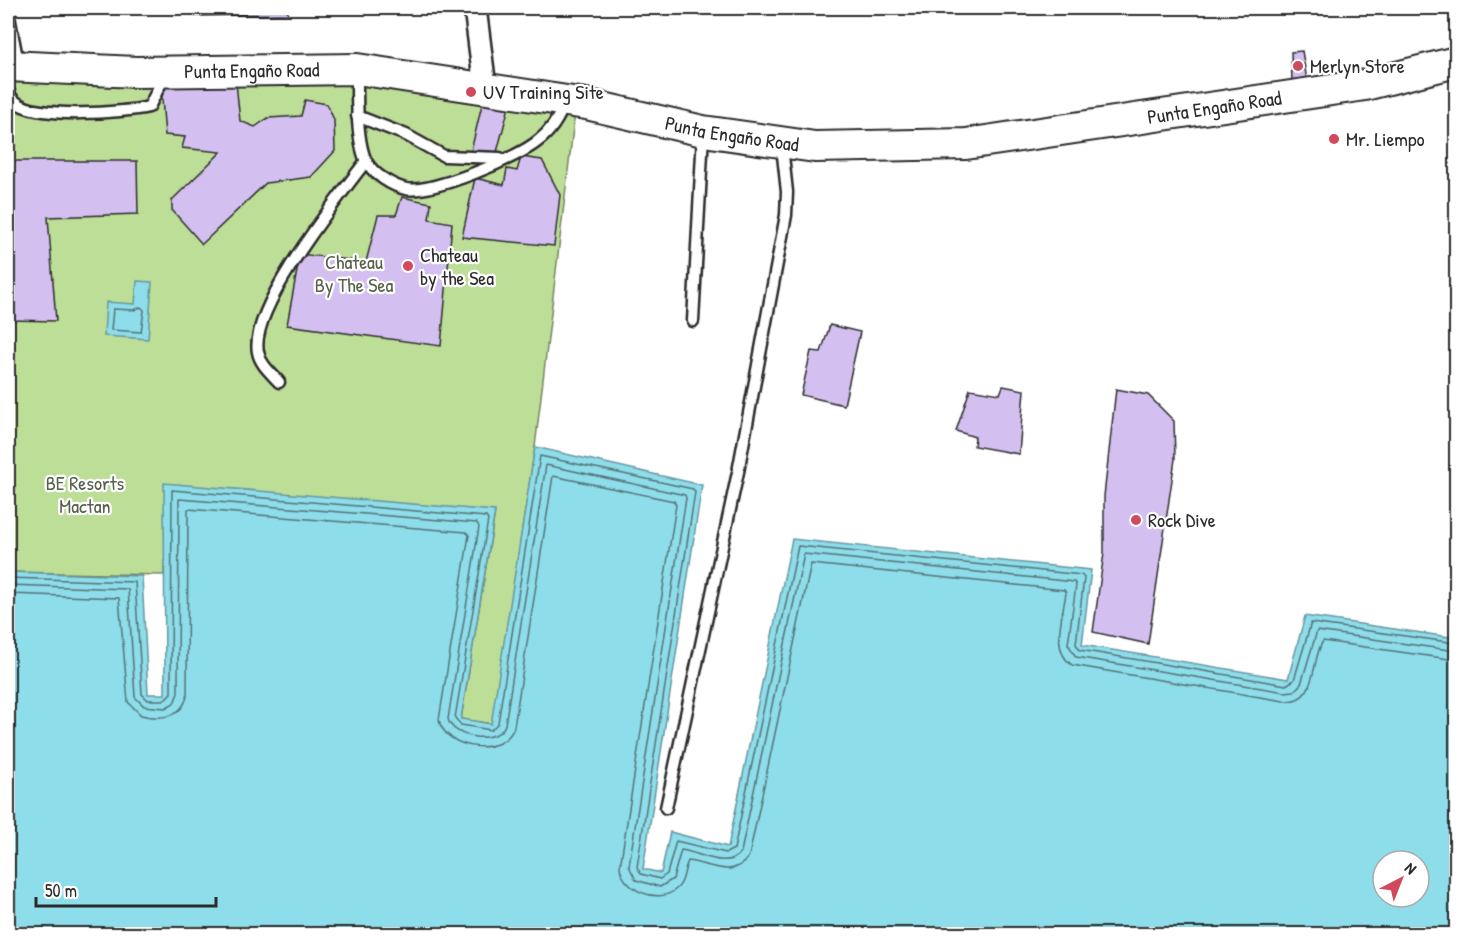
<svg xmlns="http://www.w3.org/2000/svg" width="1464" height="942" viewBox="0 0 1464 942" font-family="'Patrick Hand',sans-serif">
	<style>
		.green { fill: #bdde97; stroke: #748461; stroke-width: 1.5 }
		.water { fill: #8eddea; stroke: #66969e; stroke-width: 1.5; fill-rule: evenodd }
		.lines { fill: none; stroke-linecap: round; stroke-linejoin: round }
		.shore { stroke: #537277; stroke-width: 1.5 }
		.building { fill: #d3c0f0; stroke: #2b2b2b; stroke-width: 1.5 }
		.lane-casing { stroke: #2b2b2b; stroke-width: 15 }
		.street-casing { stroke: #2b2b2b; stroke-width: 26 }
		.secondary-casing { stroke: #2b2b2b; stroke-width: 34 }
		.lane { stroke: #fff; stroke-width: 10 }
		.street { stroke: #fff; stroke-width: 21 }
		.secondary { stroke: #fff; stroke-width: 30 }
		.poi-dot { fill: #d1495b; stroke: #fff; stroke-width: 2 }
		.labels { text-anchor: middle; stroke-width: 4.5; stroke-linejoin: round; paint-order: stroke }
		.poi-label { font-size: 20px; fill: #2b2b2b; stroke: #fff; text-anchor: start }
		.street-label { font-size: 20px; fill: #2b2b2b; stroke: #fff }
		.park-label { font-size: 20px; fill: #57614b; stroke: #fff }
	</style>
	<rect width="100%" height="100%" fill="#fff"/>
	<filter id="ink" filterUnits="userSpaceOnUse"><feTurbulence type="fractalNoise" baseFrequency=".0167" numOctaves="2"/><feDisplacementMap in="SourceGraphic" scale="12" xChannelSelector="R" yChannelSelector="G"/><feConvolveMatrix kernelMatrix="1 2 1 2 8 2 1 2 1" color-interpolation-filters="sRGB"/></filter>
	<g filter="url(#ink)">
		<polygon class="green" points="367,73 575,112 535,447 492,724 461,719 495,512 164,561 164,575 8,572 8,79"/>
		<g class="water">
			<polygon points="137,281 152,282 148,339 104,336 106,302 135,304"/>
			<path d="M 535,447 L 702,485 L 643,869 L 661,873 L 670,832 L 728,847 L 792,539 L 1091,570 L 1082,645 L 1288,679 L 1305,616 L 1456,638 L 1456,934 L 8,934 L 8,572 L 142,576 L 148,694 L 165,694 L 164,483 L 495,511 L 461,719 L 491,724 ZM 1383,861 L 1419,861 L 1419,897 L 1383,897 Z"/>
		</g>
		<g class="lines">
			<g class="shore">
				<polygon points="141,307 144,310 141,332 111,330 113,309 134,310"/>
				<polyline points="8,578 135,582 142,694 148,700 164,700 171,693 172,490 486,517 488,520 455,718 461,725 491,730 498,723 540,456 693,489 695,492 637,867 641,874 660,879 667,874 676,841 726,853 734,849 798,546 1082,575 1084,578 1076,644 1080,650 1286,685 1294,680 1311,623 1456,643"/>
				<path d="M 8,585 L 128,589 L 135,697 L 144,706 L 165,708 L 174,703 L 178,693 L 179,499 L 477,523 L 479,527 L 448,719 C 453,739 497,745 505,725 L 546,465 L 685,495 L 686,498 L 629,866 L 636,880 L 660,887 L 673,879 L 681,850 C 699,852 728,871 741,852 L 804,554 L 1074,582 L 1076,585 L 1068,644 L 1076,657 L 1285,692 L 1294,691 L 1301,684 L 1317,631 L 1456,651"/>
				<path d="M 8,594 L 119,598 L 128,702 L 141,715 C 160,720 182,718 187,696 L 188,509 L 466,532 L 469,535 L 439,720 C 445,750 504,758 514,727 L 553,476 L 674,501 L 676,505 L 620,867 C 622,889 657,905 675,890 C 685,883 683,871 688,861 C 710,864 734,880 749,856 L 811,564 L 1064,590 L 1066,593 C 1063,615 1050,650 1072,665 L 1284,701 C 1319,703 1310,661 1323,641 L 1456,660"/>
			</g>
		</g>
		<g class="building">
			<polygon points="191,8 287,8 288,14 195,16 195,8"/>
			<polygon points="1302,51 1307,80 1292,82 1291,52"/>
			<polygon points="236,83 240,121 255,127 268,118 301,116 305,100 327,104 334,120 335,151 311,177 266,183 202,244 172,210 172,200 221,152 182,148 185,137 165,135 161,87"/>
			<polygon points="483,100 510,103 497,152 471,151"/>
			<polygon points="521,157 542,160 560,195 554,246 462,237 475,178 504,185 507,169 517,171"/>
			<polygon points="8,161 137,161 138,214 48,217 56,321 8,320"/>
			<polygon points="402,197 431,203 429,219 452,223 441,346 287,325 300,254 366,262 378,215 396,215"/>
			<polygon points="830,325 860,332 844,405 801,395 811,351 821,352"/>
			<polygon points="1003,386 1024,390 1019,454 974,446 975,437 956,431 970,389 1000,394"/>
			<polygon points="1116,389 1148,395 1174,421 1175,459 1148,644 1093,632 1104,553 1104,496"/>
		</g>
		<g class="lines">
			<defs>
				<g id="lane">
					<polyline points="8,11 18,63"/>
					<path d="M 357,70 C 357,93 356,140 366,161 C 373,174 392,186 406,189 C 431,194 518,158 538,141 C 550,132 559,118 564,104"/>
					<path d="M 8,91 C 10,94 12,100 16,102 C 36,119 123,113 149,107 L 165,75"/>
					<polyline points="357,116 406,135 444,156 500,158"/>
					<polyline points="693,321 703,134"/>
					<path d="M 279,382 C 271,373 260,364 258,352 C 249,308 339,197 366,161"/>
					<polyline points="666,808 738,472 786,215 787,192 782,146"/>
				</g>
				<polyline id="street" points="475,8 485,87"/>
				<g id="secondary">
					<path id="s1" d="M 8,66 L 136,72 L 357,69 L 586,104 L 703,131 L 815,147 L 966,144 L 1365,85 L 1456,62"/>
				</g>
			</defs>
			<use href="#lane" class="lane-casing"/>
			<use href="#street" class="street-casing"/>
			<use href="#secondary" class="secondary-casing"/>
			<use href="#lane" class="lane"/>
			<use href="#street" class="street"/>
			<use href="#secondary" class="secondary"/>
		</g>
	</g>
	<g class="poi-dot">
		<circle cx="1298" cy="66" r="6"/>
		<circle cx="471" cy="92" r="6"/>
		<circle cx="1334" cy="139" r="6"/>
		<circle cx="408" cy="266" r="6"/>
		<circle cx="1136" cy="520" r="6"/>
	</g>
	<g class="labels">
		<g class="poi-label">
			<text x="1310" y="73">Merlyn Store</text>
			<text x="483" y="99">UV Training Site</text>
			<text x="1346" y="146">Mr. Liempo</text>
			<text x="420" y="262">Chateau<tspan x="420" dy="23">by the Sea</tspan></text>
			<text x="1148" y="527">Rock Dive</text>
		</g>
		<g class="street-label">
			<text dy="7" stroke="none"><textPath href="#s1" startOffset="244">Punta Engaño Road</textPath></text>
			<text dy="7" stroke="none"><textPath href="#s1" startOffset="1216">Punta Engaño Road</textPath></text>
			<text dy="7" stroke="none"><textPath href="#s1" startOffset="730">Punta Engaño Road</textPath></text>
		</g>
		<g class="park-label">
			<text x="354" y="269">Chateau<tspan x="354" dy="23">By The Sea</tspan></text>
			<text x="85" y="490">BE Resorts<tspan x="85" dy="23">Mactan</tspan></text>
		</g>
	</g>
	<rect width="1464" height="942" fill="none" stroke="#fff" stroke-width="30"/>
	<rect x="15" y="15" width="1434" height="912" fill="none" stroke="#2b2b2b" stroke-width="2" filter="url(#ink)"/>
	<g transform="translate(1401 879) rotate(42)"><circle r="28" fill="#ffffff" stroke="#aaaaaa" stroke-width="1.5"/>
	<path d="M0-4.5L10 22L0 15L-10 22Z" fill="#d1495b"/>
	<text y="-9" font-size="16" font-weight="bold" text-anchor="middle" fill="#2b2b2b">N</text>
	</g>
	<path d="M36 897v9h180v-9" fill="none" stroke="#2b2b2b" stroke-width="3"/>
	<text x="45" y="897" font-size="18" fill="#2b2b2b" stroke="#ffffff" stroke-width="4.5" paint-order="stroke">50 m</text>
</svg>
